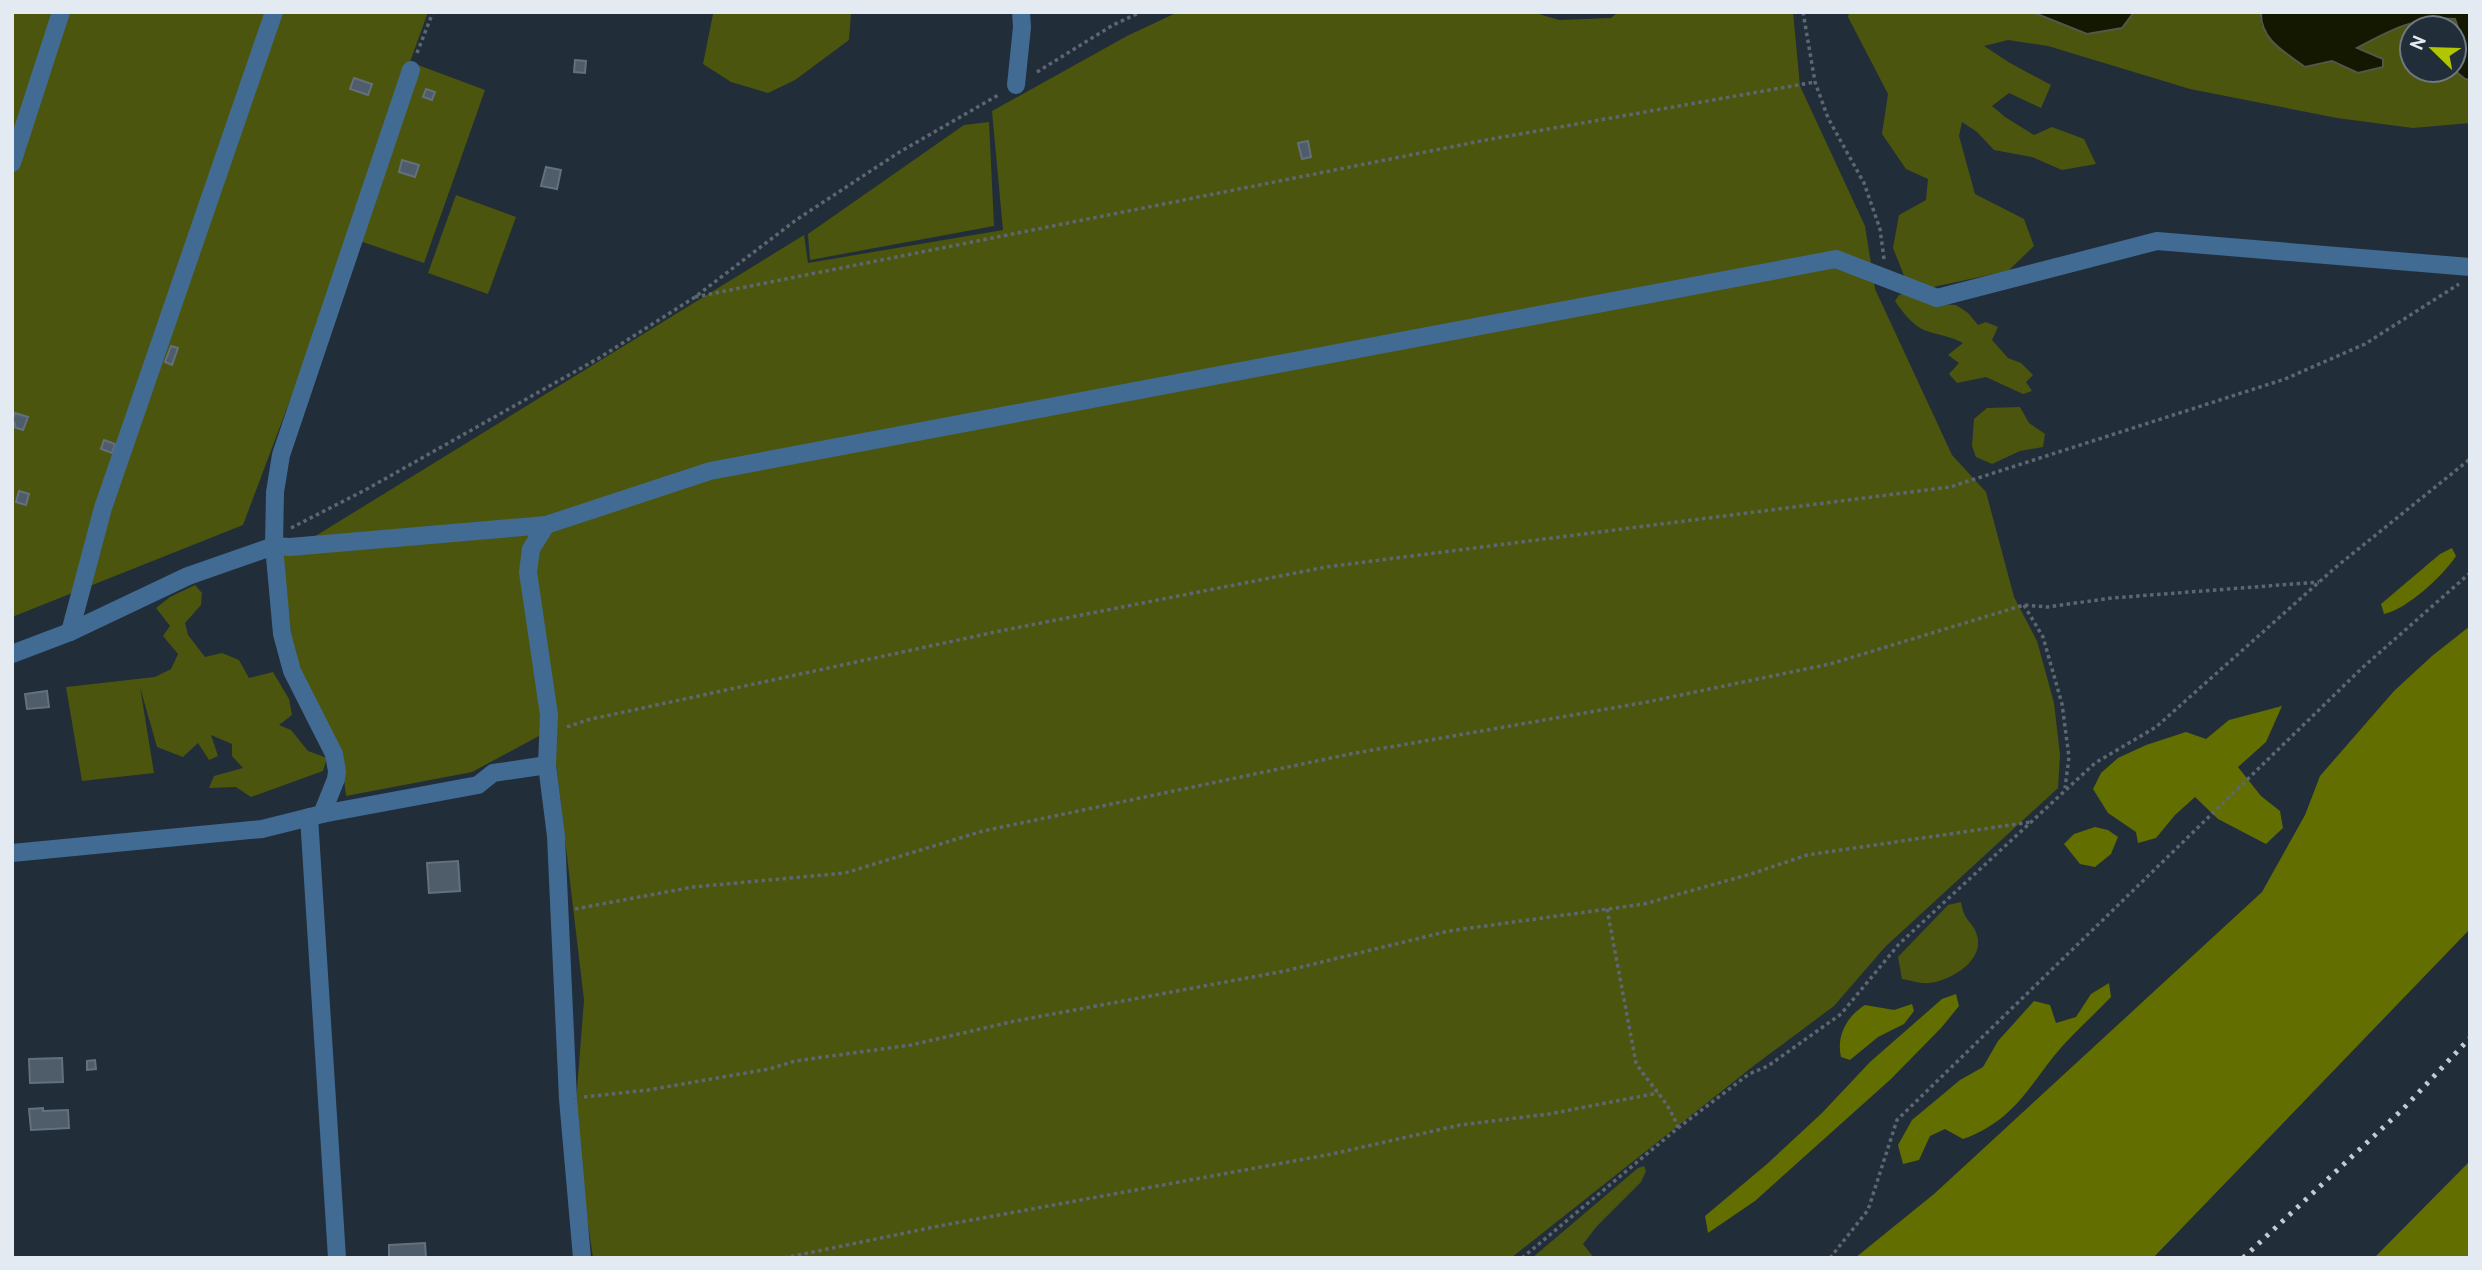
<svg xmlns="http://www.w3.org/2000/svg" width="2482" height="1270" viewBox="0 0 2482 1270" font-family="Overpass,sans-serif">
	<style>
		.green { fill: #4c550d }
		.forest { fill: #626e00 }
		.water { fill: #141800; stroke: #525749; stroke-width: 2 }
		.building { fill: #4f5c69; stroke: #63707e; stroke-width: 2 }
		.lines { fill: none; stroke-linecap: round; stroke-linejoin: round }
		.path { stroke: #5d6771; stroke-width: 3.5; stroke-dasharray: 3.5 3.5; stroke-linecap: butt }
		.minor { stroke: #416b93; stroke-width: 18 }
		.rail { stroke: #c3cbd3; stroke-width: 5; stroke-dasharray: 3.5 7; stroke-linecap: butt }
	</style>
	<rect width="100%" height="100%" fill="#212d38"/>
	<g class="green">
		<polygon points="12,12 428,12 410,62 485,90 424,263 351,238 243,525 12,617"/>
		<polygon points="724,12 851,12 849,40 795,80 768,93 731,82 703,64 713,14"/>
		<polygon points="1178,12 1532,12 1559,20 1611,18 1618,12 1793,12 1800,86 1865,226 1875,289 1952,455 1986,492 2014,597 2037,641 2054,703 2060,755 2058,788 1885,947 1834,1006 1756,1064 1511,1258 593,1258 583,1189 576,1103 584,1000 552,729 472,772 346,796 341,754 293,653 283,556 804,235 808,263 1003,230 992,111 1127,36"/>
		<path d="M 1849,12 L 2032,12 L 2053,20 L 2122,28 L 2134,12 L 2261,12 L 2261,25 L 2358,73 L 2356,48 C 2389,31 2417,16 2455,19 C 2460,35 2465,49 2454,63 L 2454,28 L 2412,28 L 2412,70 L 2454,70 L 2465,79 L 2470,80 L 2470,123 L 2413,128 L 2337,118 L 2190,89 L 2048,46 L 2008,40 L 1984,46 L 2010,63 L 2051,85 L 2041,108 L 2009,93 L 1992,106 L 2005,117 L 2034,135 L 2052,127 L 2084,139 L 2096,164 L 2062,170 L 2032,157 L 1994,150 L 1977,132 L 1962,122 L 1959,136 L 1975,194 L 2024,219 L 2034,246 L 2008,271 L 1933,287 L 1905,278 L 1893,248 L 1899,215 L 1926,200 L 1928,179 L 1906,169 L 1882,134 L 1888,94 L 1848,17 Z"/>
		<polygon points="989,122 994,226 810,260 808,234 964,125"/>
		<polygon points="456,195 516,217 488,294 428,273"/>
		<path d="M 1907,293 L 1938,304 L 1956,305 L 1968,313 L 1978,325 L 1986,322 L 1998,327 L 1992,340 L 2008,358 L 2021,363 L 2033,375 L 2026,382 L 2032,391 L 2023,394 L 1986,377 L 1957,383 L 1949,374 L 1959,363 L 1948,355 L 1963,343 C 1951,336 1937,335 1924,330 C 1912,325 1902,311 1895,301 L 1899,295 Z"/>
		<polygon points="2020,407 2029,423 2045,434 2043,447 2020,451 1992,464 1976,457 1972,446 1974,419 1987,408"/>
		<polygon points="195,585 202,593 201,605 185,623 188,635 205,657 222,653 239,660 249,678 273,672 289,699 292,715 279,725 291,730 308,751 327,758 323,771 251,797 236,787 209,788 214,776 243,768 232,756 232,744 211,735 218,756 209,760 198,743 183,757 157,747 140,687 154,773 82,781 66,687 155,677 171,669 178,654 163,636 170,626 156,608 170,597"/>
		<path d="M 1961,902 C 1964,922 1972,920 1977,935 C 1985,961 1950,981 1929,983 C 1920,984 1910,980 1902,979 L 1898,957 L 1948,905 Z"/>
		<polygon points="1644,1166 1646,1171 1641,1182 1597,1226 1583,1244 1594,1258 1532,1258 1638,1168"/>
	</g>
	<g class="forest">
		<path d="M 2452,548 L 2456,556 C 2443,576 2407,609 2384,614 L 2381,604 L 2440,554 Z"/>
		<polygon points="2470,626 2470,929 2153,1258 1855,1258 1934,1194 2262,892 2305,815 2320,776 2394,691 2432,656"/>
		<polygon points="2282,706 2266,742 2238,767 2261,796 2280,811 2283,828 2266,844 2218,819 2195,797 2175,815 2156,838 2138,843 2136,832 2108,813 2093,789 2101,773 2118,758 2146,745 2186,732 2206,739 2229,720"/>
		<polygon points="2095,827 2108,830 2118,837 2111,854 2095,867 2080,864 2064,844 2074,834"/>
		<path d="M 2109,983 L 2111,997 C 2092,1017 2071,1035 2054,1056 C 2025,1093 2010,1122 1963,1139 L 1945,1129 L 1930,1136 L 1919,1160 L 1903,1164 L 1898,1145 L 1912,1120 L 1960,1080 L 1983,1067 L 1998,1041 L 2034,1001 L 2050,1005 L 2056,1023 L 2076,1017 L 2091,994 Z"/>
		<polygon points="1956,994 1959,1006 1942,1027 1891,1079 1755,1201 1708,1233 1705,1216 1767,1164 1822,1113 1870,1062 1942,999"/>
		<path d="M 1912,1004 L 1914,1011 L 1904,1024 L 1878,1037 L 1850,1060 L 1841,1057 C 1836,1036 1847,1016 1865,1005 L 1894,1010 Z"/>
		<polygon points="2470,1161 2470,1258 2374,1258"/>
	</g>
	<g class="water">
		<polygon points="2032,12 2134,12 2122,28 2087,34"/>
		<path d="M 2261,12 L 2470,12 L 2470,80 L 2465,79 L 2454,70 C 2454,63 2458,61 2460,54 C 2463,42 2459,30 2455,19 C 2416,16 2390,30 2357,48 L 2383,59 L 2383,67 L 2358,73 L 2332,61 L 2305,67 C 2285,52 2260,40 2261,12 Z"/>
	</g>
	<g class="building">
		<polygon points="575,60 586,61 585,73 574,72"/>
		<polygon points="354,78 372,84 368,95 350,89"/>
		<polygon points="426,89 435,92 432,100 423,97"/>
		<polygon points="1308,141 1311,157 1302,159 1298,143"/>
		<polygon points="402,160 419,165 415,177 399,172"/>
		<polygon points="546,167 561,170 557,189 541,186"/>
		<polygon points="171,346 178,348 172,365 165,362"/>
		<polygon points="15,413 28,417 23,430 14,427 15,424 12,420"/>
		<polygon points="104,440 115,444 112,453 101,449"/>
		<polygon points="19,491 29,494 26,505 16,502"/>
		<polygon points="47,691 49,707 27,709 25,694"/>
		<polygon points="458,861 460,891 429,893 427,863"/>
		<polygon points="62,1058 63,1082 30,1083 29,1059"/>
		<polygon points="95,1060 96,1069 87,1070 87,1061"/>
		<polygon points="43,1108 43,1111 68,1110 69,1128 31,1130 29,1109"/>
		<polygon points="425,1243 426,1258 389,1258 389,1245"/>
	</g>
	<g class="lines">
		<g class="path">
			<polyline points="1803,12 1815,82 1828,118 1864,183 1880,229 1884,259"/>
			<polyline points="417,53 433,12"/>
			<polyline points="1037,72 1113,25 1141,12"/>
			<polyline points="695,297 1486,140 1815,82"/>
			<polyline points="291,528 367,489 599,358 695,297 796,220 898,153 1000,94"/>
			<polyline points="2024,605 2043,637 2062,704 2069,757 2065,788"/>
			<polyline points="567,727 587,720 1000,631 1326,567 1950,487 2285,379 2365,344 2459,284"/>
			<polyline points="575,909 693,887 845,873 983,831 1350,754 1647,702 1830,664 2024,605 2047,607 2112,598 2319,582"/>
			<path d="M 1607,909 L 1636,1063 C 1651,1087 1669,1101 1678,1128"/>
			<polyline points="584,1097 648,1090 769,1069 795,1061 911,1045 1015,1021 1285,971 1449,931 1644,904 1754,873 1807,855 2031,822"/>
			<polyline points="784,1258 939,1226 1332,1154 1460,1125 1549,1114 1658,1093"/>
			<polyline points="1522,1258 1678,1128 1749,1074 1768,1066 1841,1014 1899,944 2095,763 2156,727 2336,567 2470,459"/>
			<polyline points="1830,1258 1868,1210 1897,1120 2362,668 2470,573"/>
		</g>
		<g class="minor">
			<polyline points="1016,85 1022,27 1021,12"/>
			<polyline points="12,163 61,12"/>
			<polyline points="546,525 531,549 528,572 549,715 547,765"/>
			<polyline points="70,632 103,508 274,12"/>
			<polyline points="12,654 70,632 188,576 274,546 290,547 546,525 710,471 1836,259 1937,298 2157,241 2470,267"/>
			<polyline points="322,814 336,779 337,771 334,754 292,671 282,634 274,546 275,492 281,455 411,70"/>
			<polyline points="309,817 337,1258"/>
			<polyline points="12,853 262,829 322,814 478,785 493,773 547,765 556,836 568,1099 582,1258"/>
		</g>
		<polyline class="rail" points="2243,1258 2403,1109 2470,1038"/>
	</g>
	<rect width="2482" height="1270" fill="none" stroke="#e3eaf2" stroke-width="28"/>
	<g transform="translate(2433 49) rotate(293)"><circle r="33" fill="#212d38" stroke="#6f7982" stroke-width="2"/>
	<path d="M0-5L12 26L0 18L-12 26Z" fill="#b1c500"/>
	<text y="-10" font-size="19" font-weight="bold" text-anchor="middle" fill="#e3eaf2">N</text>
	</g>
</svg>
